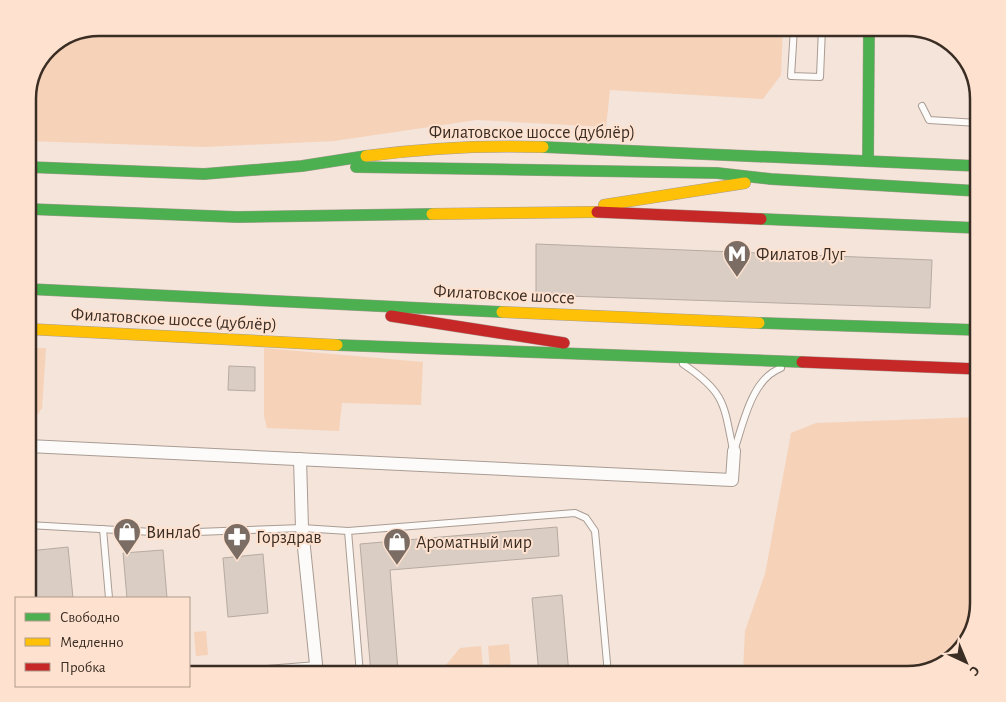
<svg xmlns="http://www.w3.org/2000/svg" width="1006" height="702" viewBox="0 0 1006 702" font-family="'Alegreya Sans',sans-serif">
	<style>
		.green { fill: #f6d2b9 }
		.building { fill: #dacdc4; stroke: #b7aaa1 }
		.lines { fill: none; stroke-linecap: round; stroke-linejoin: round }
		.lane-casing { stroke: #a99c93; stroke-width: 8 }
		.street-casing { stroke: #a99c93; stroke-width: 14 }
		.fast-casing { stroke: #a99c93; stroke-width: 12 }
		.slow-casing { stroke: #a99c93; stroke-width: 12 }
		.jam-casing { stroke: #a99c93; stroke-width: 12 }
		.lane { stroke: #fdfbf9; stroke-width: 6 }
		.street { stroke: #fdfbf9; stroke-width: 12 }
		.fast { stroke: #4caf50; stroke-width: 11 }
		.slow { stroke: #ffc107; stroke-width: 11 }
		.jam { stroke: #c62828; stroke-width: 11 }
		.labels { text-anchor: middle; stroke-width: 4; stroke-linejoin: round; paint-order: stroke }
		.street-label { font-size: 18px; fill: #3a2d24; stroke: #fee2cf }
		.poi-label { font-size: 18px; fill: #3a2d24; stroke: #fee2cf; text-anchor: start }
		.rim { fill: none; stroke: #3a2d24; stroke-width: 2.5 }
	</style>
	<rect width="100%" height="100%" fill="#f4e4da"/>
	<g class="green">
		<polygon points="99,28 783,28 781,75 763,99 610,90 606,127 477,120 334,141 204,147 28,141 28,95 49,48"/>
		<polygon points="28,348 46,348 42,408 28,428"/>
		<polygon points="264,348 423,362 421,405 342,403 339,431 267,428 264,416"/>
		<polygon points="978,417 978,603 966,643 939,667 907,674 747,674 743,670 745,631 765,574 791,433 816,423"/>
		<polygon points="206,631 208,655 196,656 194,632"/>
		<polygon points="509,644 511,669 490,670 488,646"/>
		<polygon points="481,646 483,668 440,672 460,648"/>
	</g>
	<g class="building">
		<polygon points="536,244 932,260 930,308 536,295"/>
		<polygon points="229,366 255,367 255,391 228,390"/>
		<polygon points="557,527 559,556 390,570 398,671 415,670 416,674 371,674 360,544"/>
		<polygon points="68,547 73,598 33,598 29,551"/>
		<polygon points="163,550 167,598 127,598 123,553"/>
		<polygon points="263,554 268,613 228,617 223,558"/>
		<polygon points="562,595 569,674 539,674 532,598"/>
	</g>
	<g class="lines">
		<defs>
			<g id="lane">
				<polyline points="794,28 791,76 820,77 822,28"/>
				<polyline points="922,106 929,120 978,123"/>
				<path d="M 683,364 C 725,392 724,404 733,450"/>
				<path d="M 734,451 C 743,425 751,379 781,368"/>
				<polyline points="28,525 171,533 302,528 348,531 575,513 586,518 595,531 608,674"/>
				<polyline points="103,529 109,598"/>
				<polyline points="348,531 360,674"/>
				<polyline points="206,674 317,665"/>
			</g>
			<g id="street">
				<polyline points="28,446 732,480 734,451"/>
				<polyline points="300,459 302,528 317,674"/>
			</g>
			<g id="fast">
				<polyline points="543,147 978,166"/>
				<polyline points="868,161 869,28"/>
				<polyline points="28,167 204,174 302,166 366,156"/>
				<polyline points="356,167 717,173 771,179 978,191"/>
				<polyline points="28,209 237,217 432,214"/>
				<polyline points="761,219 978,228"/>
				<polyline points="28,289 502,312"/>
				<polyline points="759,323 978,330"/>
				<polyline points="337,345 802,362"/>
			</g>
			<g id="slow">
				<path d="M 366,156 C 425,148 483,145 543,147"/>
				<polyline points="604,205 745,183"/>
				<polyline points="432,214 597,212"/>
				<polyline points="502,312 759,323"/>
				<polyline points="28,329 337,345"/>
			</g>
			<g id="jam">
				<polyline points="597,212 761,219"/>
				<polyline points="391,316 564,343"/>
				<polyline points="802,362 978,369"/>
			</g>
		</defs>
		<use href="#lane" class="lane-casing"/>
		<use href="#street" class="street-casing"/>
		<use href="#fast" class="fast-casing"/>
		<use href="#slow" class="slow-casing"/>
		<use href="#jam" class="jam-casing"/>
		<use href="#lane" class="lane"/>
		<use href="#street" class="street"/>
		<use href="#fast" class="fast"/>
		<use href="#slow" class="slow"/>
		<use href="#jam" class="jam"/>
	</g>
	<defs>
		<symbol id="metro-pin" viewBox="-11 -11 22 30"><path d="M0 17L-7.5 6A9.5 9.5 0 1 1 7.5 6Z" fill="#7b6d64" stroke="#fee2cf"/><path d="M-5.5 5V-5H-3L0 0L3-5H5.5V5H3V-.5L0 4L-3-.5V5Z" fill="#fff"/></symbol>
		<symbol id="shop-pin" viewBox="-11 -11 22 30"><path d="M0 17L-7.5 6A9.5 9.5 0 1 1 7.5 6Z" fill="#7b6d64" stroke="#fee2cf"/><path d="M-5-2.5h2.3a2.7 3.5 0 0 1 5.4 0H5L5.5 6h-11ZM-1.5-2.5h3a1.5 2.3 0 0 0-3 0Z" fill="#fff"/></symbol>
		<symbol id="pharmacy-pin" viewBox="-11 -11 22 30"><path d="M0 17L-7.5 6A9.5 9.5 0 1 1 7.5 6Z" fill="#7b6d64" stroke="#fee2cf"/><path d="M-2-6h4v4h4v4h-4v4h-4v-4h-4v-4h4Z" fill="#fff"/></symbol>
	</defs>
	<g fill-rule="evenodd">
		<use href="#metro-pin" x="721" y="238" width="32" height="43"/>
		<use href="#shop-pin" x="111" y="516" width="32" height="43"/>
		<use href="#pharmacy-pin" x="221" y="521" width="32" height="43"/>
		<use href="#shop-pin" x="381" y="526" width="32" height="43"/>
	</g>
	<g class="labels">
		<g class="street-label">
			<text x="532" y="138">Филатовское шоссе (дублёр)</text>
			<text transform="translate(504 294) rotate(3)" y="6">Филатовское шоссе</text>
			<text transform="translate(174 319) rotate(3)" y="6">Филатовское шоссе (дублёр)</text>
		</g>
		<g class="poi-label">
			<text x="756" y="260">Филатов Луг</text>
			<text x="146" y="538">Винлаб</text>
			<text x="256" y="543">Горздрав</text>
			<text x="416" y="548">Ароматный мир</text>
		</g>
	</g>
	<path d="M0 0H1006V702H0ZM99 36H907A63 63 0 0 1 970 99V603A63 63 0 0 1 907 666H99A63 63 0 0 1 36 603V99A63 63 0 0 1 99 36Z" fill="#fee2cf" fill-rule="evenodd"/>
	<path class="rim" d="M99 36H907A63 63 0 0 1 970 99V603A63 63 0 0 1 907 666H99A63 63 0 0 1 36 603V99A63 63 0 0 1 99 36Z"/>
	<rect x="15" y="597" width="175" height="90" fill="#fee2cf" stroke="#b09a8b"/>
	<rect x="25" y="613" width="25" height="8" fill="#4caf50" stroke="#b09a8b"/>
	<text x="60" y="622" font-size="15" fill="#3a2d24">Свободно</text>
	<rect x="25" y="638" width="25" height="8" fill="#ffc107" stroke="#b09a8b"/>
	<text x="60" y="647" font-size="15" fill="#3a2d24">Медленно</text>
	<rect x="25" y="663" width="25" height="8" fill="#c62828" stroke="#b09a8b"/>
	<text x="60" y="672" font-size="15" fill="#3a2d24">Пробка</text>
	<g transform="translate(966 662) rotate(136)" stroke="#fee2cf" stroke-width="4" paint-order="stroke">
	<path d="M0-4L9 19L0 12L-9 19Z" fill="#3a2d24"/>
	<text y="-8" font-size="14" font-weight="bold" text-anchor="middle" fill="#3a2d24">С</text>
	</g>
</svg>
